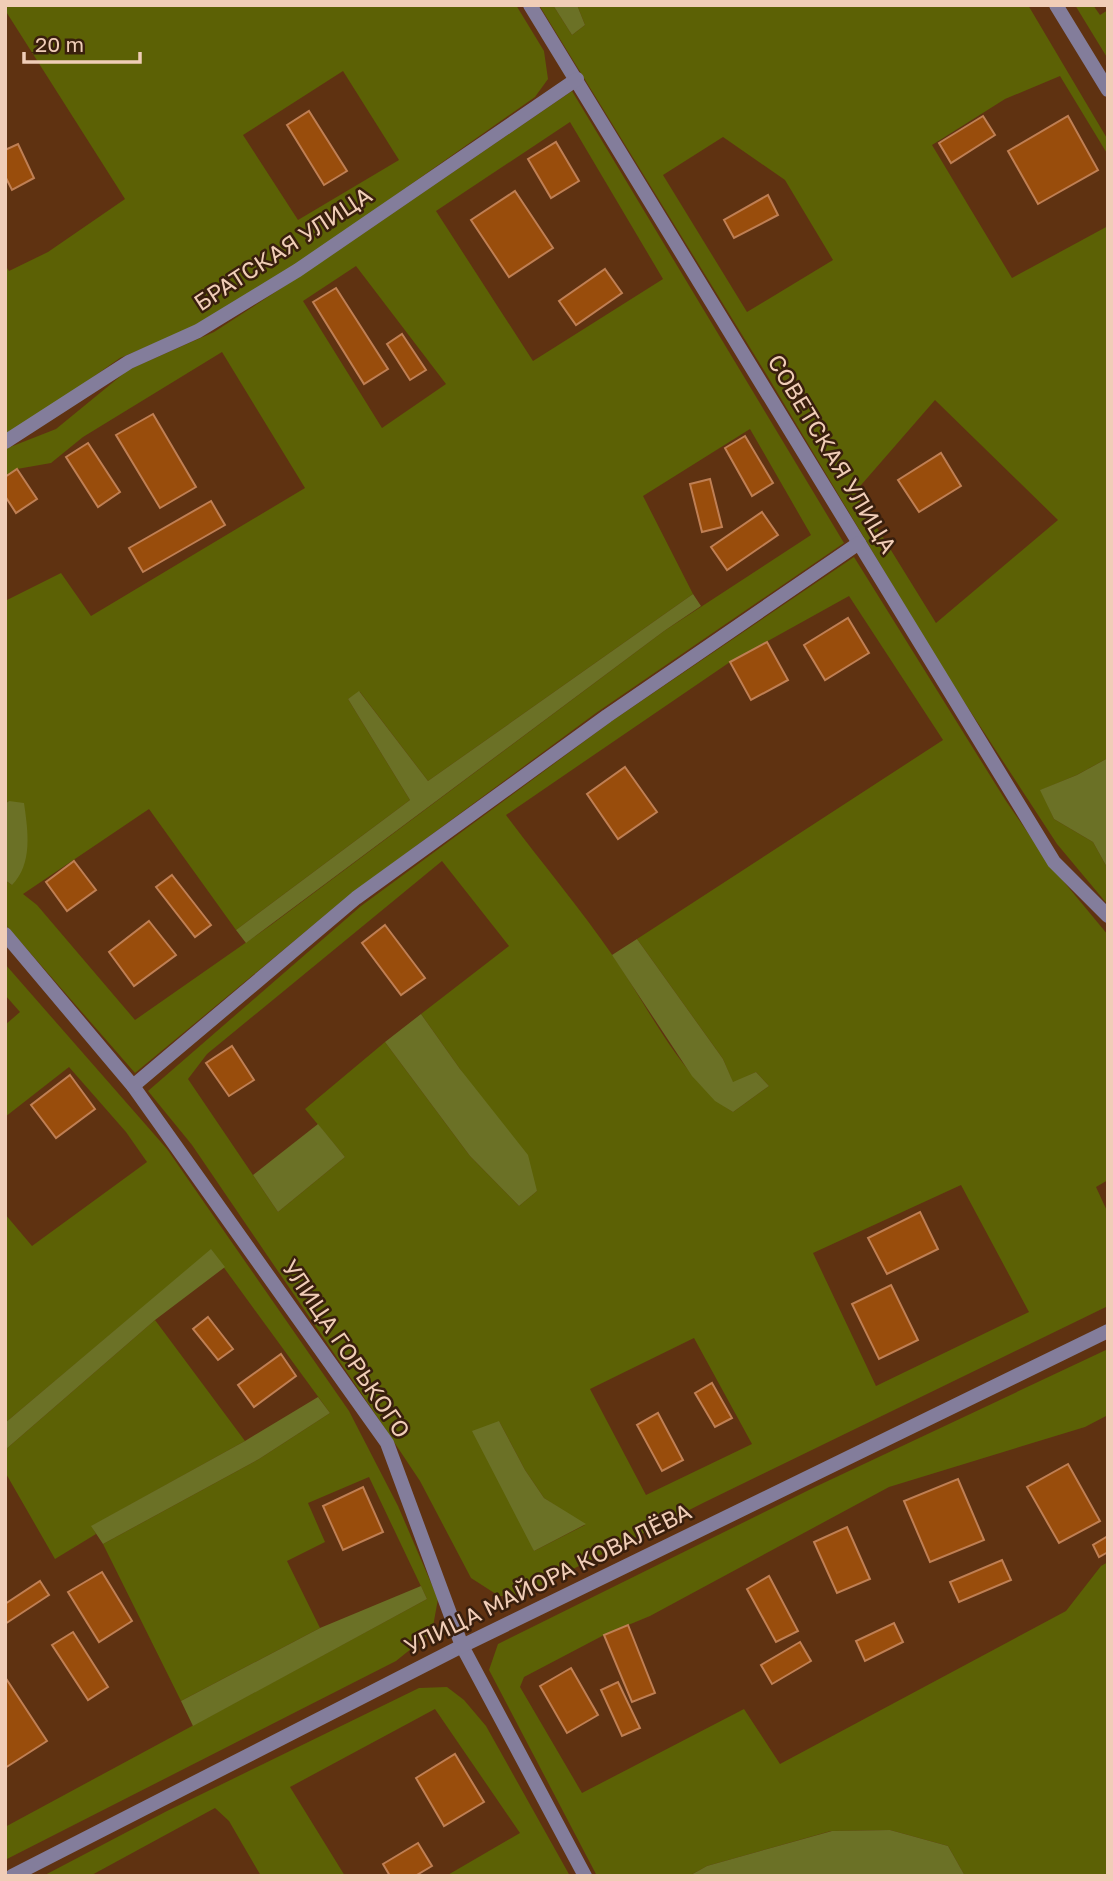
<svg xmlns="http://www.w3.org/2000/svg" width="1113" height="1881" viewBox="0 0 1113 1881" font-family="'Golos Text',sans-serif">
	<style>
		.green { fill: #5c6105; fill-rule: evenodd }
		.forest { fill: #6b7126 }
		.building { fill: #994d0c; stroke: #bf7f54; stroke-width: 2 }
		.lines { fill: none; stroke-linecap: round; stroke-linejoin: round }
		.street { stroke: #837d9b; stroke-width: 14 }
		.labels { text-anchor: middle; stroke-width: 5; stroke-linejoin: round; paint-order: stroke }
		.street-label { font-size: 23px; fill: #f0cdb7; stroke: #391f0d }
	</style>
	<rect width="100%" height="100%" fill="#5f3211"/>
	<g class="green">
		<path d="M 5,5 L 516,5 L 544,51 L 548,79 L 535,97 L 292,268 L 191,328 L 120,358 L 42,413 L 5,435 L 5,265 L 9,271 L 48,252 L 125,199 L 5,10 ZM 343,71 L 399,160 L 298,220 L 243,135 Z"/>
		<path d="M 539,5 L 553,5 L 572,35 L 585,25 L 577,5 L 1028,5 L 1108,140 L 1108,155 L 1060,76 L 1005,99 L 932,145 L 1012,278 L 1108,226 L 1108,758 L 1077,775 L 1041,790 L 1054,819 L 1093,842 L 1108,869 L 1108,905 L 1057,844 L 944,671 L 768,377 ZM 723,137 L 785,180 L 833,260 L 747,312 L 663,175 ZM 935,400 L 1058,520 L 936,623 L 855,492 Z"/>
		<polygon points="1075,5 1093,5 1100,15 1108,10 1108,59"/>
		<path d="M 572,91 L 844,543 L 596,713 L 347,897 L 135,1073 L 5,924 L 5,880 L 12,885 L 9,801 L 5,804 L 5,601 L 61,573 L 91,616 L 305,488 L 222,352 L 83,437 L 51,463 L 17,469 L 5,477 L 5,449 L 56,429 L 128,370 L 214,332 L 326,259 ZM 570,122 L 663,279 L 533,361 L 436,211 ZM 356,266 L 446,384 L 382,428 L 303,301 ZM 750,429 L 811,535 L 664,631 L 271,925 L 135,1020 L 37,905 L 23,894 L 149,809 L 236,930 L 410,800 L 348,699 L 360,692 L 428,781 L 693,594 L 643,496 Z"/>
		<path d="M 854,557 L 1006,801 L 1050,865 L 1108,935 L 1108,1180 L 1096,1187 L 1108,1213 L 1108,1306 L 703,1503 L 520,1596 L 499,1596 L 471,1578 L 420,1481 L 378,1418 L 192,1145 L 148,1091 L 361,906 L 612,721 ZM 849,596 L 943,740 L 637,939 L 723,1059 L 733,1083 L 756,1072 L 769,1086 L 733,1112 C 683,1081 647,1005 613,956 C 580,908 541,862 506,815 L 730,662 ZM 442,861 L 509,946 L 421,1014 L 460,1069 L 537,1191 L 519,1206 L 470,1156 L 385,1042 L 305,1109 L 345,1157 L 278,1212 L 188,1079 L 207,1054 ZM 961,1185 L 1029,1312 L 876,1386 L 813,1253 ZM 694,1338 L 752,1444 L 646,1495 L 590,1389 ZM 499,1421 L 525,1470 L 544,1498 L 585,1525 L 534,1551 Z"/>
		<polygon points="5,964 167,1149 349,1411 398,1506 438,1599 432,1632 396,1661 5,1860 5,1827 427,1599 369,1477 308,1503 325,1542 287,1561 320,1628 181,1701 103,1544 259,1459 330,1413 211,1250 5,1423 5,1214 32,1246 147,1162 126,1132 69,1067 5,1117 5,1025 20,1012 5,995"/>
		<polygon points="155,1320 245,1441 92,1526 96,1534 55,1559 5,1472 5,1450"/>
		<polygon points="1108,1349 1108,1415 1085,1427 889,1487 650,1616 604,1635 524,1677 520,1687 582,1793 744,1709 780,1764 1066,1611 1101,1566 1108,1562 1108,1876 965,1876 948,1846 890,1830 831,1831 707,1866 689,1876 597,1876 489,1670 498,1644 815,1487"/>
		<polygon points="447,1687 464,1700 486,1726 570,1876 446,1876 520,1833 435,1709 290,1787 345,1876 261,1876 229,1821 215,1808 90,1876 43,1876 167,1811 419,1688"/>
	</g>
	<g class="forest">
		<polygon points="553,5 577,5 585,25 572,35"/>
		<polygon points="693,594 701,606 664,631 246,943 236,930 410,800 348,699 359,691 428,781"/>
		<polygon points="1108,758 1108,869 1093,842 1054,819 1040,790 1077,775"/>
		<path d="M 9,801 L 24,803 C 28,831 33,864 12,885 L 5,880 L 5,804 Z"/>
		<polygon points="637,939 723,1059 733,1082 756,1072 769,1086 733,1112 715,1101 692,1076 612,955"/>
		<polygon points="421,1014 460,1069 528,1155 537,1191 519,1206 470,1156 385,1042"/>
		<polygon points="318,1124 345,1157 278,1212 253,1175"/>
		<polygon points="211,1249 225,1267 155,1320 5,1450 5,1423"/>
		<polygon points="318,1397 330,1413 259,1459 103,1544 91,1526 245,1441"/>
		<polygon points="499,1421 525,1470 544,1498 586,1524 534,1551 472,1431"/>
		<polygon points="421,1586 427,1599 193,1726 181,1701 320,1628"/>
		<polygon points="890,1830 948,1846 965,1876 689,1876 707,1866 832,1831"/>
	</g>
	<g class="building">
		<polygon points="309,111 347,171 324,185 287,125"/>
		<polygon points="983,116 995,135 951,163 939,143"/>
		<polygon points="1068,116 1098,170 1038,204 1008,151"/>
		<polygon points="556,142 579,181 551,198 528,159"/>
		<polygon points="18,144 34,178 12,190 5,176 5,150"/>
		<polygon points="515,191 553,248 509,277 471,220"/>
		<polygon points="768,195 778,215 734,238 724,220"/>
		<polygon points="605,269 622,293 576,325 559,301"/>
		<polygon points="336,288 388,369 364,384 313,302"/>
		<polygon points="402,334 426,370 410,380 387,344"/>
		<polygon points="153,414 196,487 160,508 116,435"/>
		<polygon points="745,436 773,483 752,496 725,448"/>
		<polygon points="88,443 120,492 98,507 66,457"/>
		<polygon points="941,453 961,486 919,512 898,480"/>
		<polygon points="17,469 37,499 16,513 5,496 5,477"/>
		<polygon points="710,479 722,527 702,532 690,484"/>
		<polygon points="211,501 225,525 143,572 129,548"/>
		<polygon points="762,512 778,535 727,570 711,547"/>
		<polygon points="848,618 869,653 825,680 804,645"/>
		<polygon points="767,642 788,680 751,700 730,662"/>
		<polygon points="625,767 657,812 618,839 587,794"/>
		<polygon points="74,861 96,890 67,911 46,882"/>
		<polygon points="172,875 211,925 195,937 156,887"/>
		<polygon points="149,921 176,955 134,986 109,952"/>
		<polygon points="385,925 425,978 401,995 362,943"/>
		<polygon points="232,1046 254,1080 229,1096 206,1063"/>
		<polygon points="70,1075 95,1109 56,1138 31,1105"/>
		<polygon points="920,1212 938,1249 887,1274 868,1238"/>
		<polygon points="891,1285 918,1340 879,1359 852,1304"/>
		<polygon points="208,1317 233,1349 218,1360 193,1329"/>
		<polygon points="281,1354 296,1376 254,1407 238,1385"/>
		<polygon points="712,1383 732,1418 715,1427 695,1393"/>
		<polygon points="658,1413 683,1460 662,1471 637,1425"/>
		<polygon points="1068,1464 1100,1521 1059,1543 1027,1487"/>
		<polygon points="958,1479 984,1540 930,1562 904,1501"/>
		<polygon points="363,1487 383,1532 343,1550 323,1506"/>
		<polygon points="847,1527 870,1579 837,1593 814,1542"/>
		<polygon points="1108,1536 1108,1552 1099,1557 1093,1545"/>
		<polygon points="1002,1560 1011,1580 959,1602 950,1582"/>
		<polygon points="102,1572 132,1621 99,1642 68,1592"/>
		<polygon points="769,1576 798,1631 776,1642 747,1589"/>
		<polygon points="40,1581 49,1595 5,1624 5,1604"/>
		<polygon points="894,1623 903,1642 865,1661 856,1641"/>
		<polygon points="628,1625 655,1693 632,1702 604,1635"/>
		<polygon points="73,1632 108,1687 88,1700 52,1645"/>
		<polygon points="800,1642 811,1661 772,1684 761,1665"/>
		<polygon points="571,1668 598,1715 567,1733 540,1686"/>
		<polygon points="5,1677 47,1741 5,1768"/>
		<polygon points="618,1682 640,1728 622,1736 601,1690"/>
		<polygon points="455,1754 484,1802 444,1826 416,1778"/>
		<polygon points="418,1843 432,1866 415,1876 390,1876 383,1864"/>
	</g>
	<g class="lines">
		<g class="street">
			<polyline points="530,5 1054,862 1108,916"/>
			<polyline points="1056,5 1108,90"/>
			<polyline points="5,442 129,362 198,331 298,270 577,79"/>
			<polyline points="5,934 133,1086 387,1443 462,1646 585,1876"/>
			<polyline points="133,1086 356,898 607,716 859,543"/>
			<polyline points="12,1876 462,1646 1108,1331"/>
		</g>
	</g>
	<g class="labels">
		<g class="street-label">
			<text transform="translate(283 249) rotate(-33)" y="8">БРАТСКАЯ УЛИЦА</text>
			<text transform="translate(832 454) rotate(59)" y="8">СОВЕТСКАЯ УЛИЦА</text>
			<text transform="translate(346 1349) rotate(56)" y="8">УЛИЦА ГОРЬКОГО</text>
			<text transform="translate(548 1579) rotate(-26)" y="8">УЛИЦА МАЙОРА КОВАЛЁВА</text>
		</g>
	</g>
	<rect width="1113" height="1881" fill="none" stroke="#f0cdb7" stroke-width="14"/>
	<path d="M24 52v10h116v-10" fill="none" stroke="#f0cdb7" stroke-width="3.5"/>
	<text x="35" y="52" font-size="21" fill="#f0cdb7" stroke="#391f0d" stroke-width="5" paint-order="stroke">20 m</text>
</svg>
